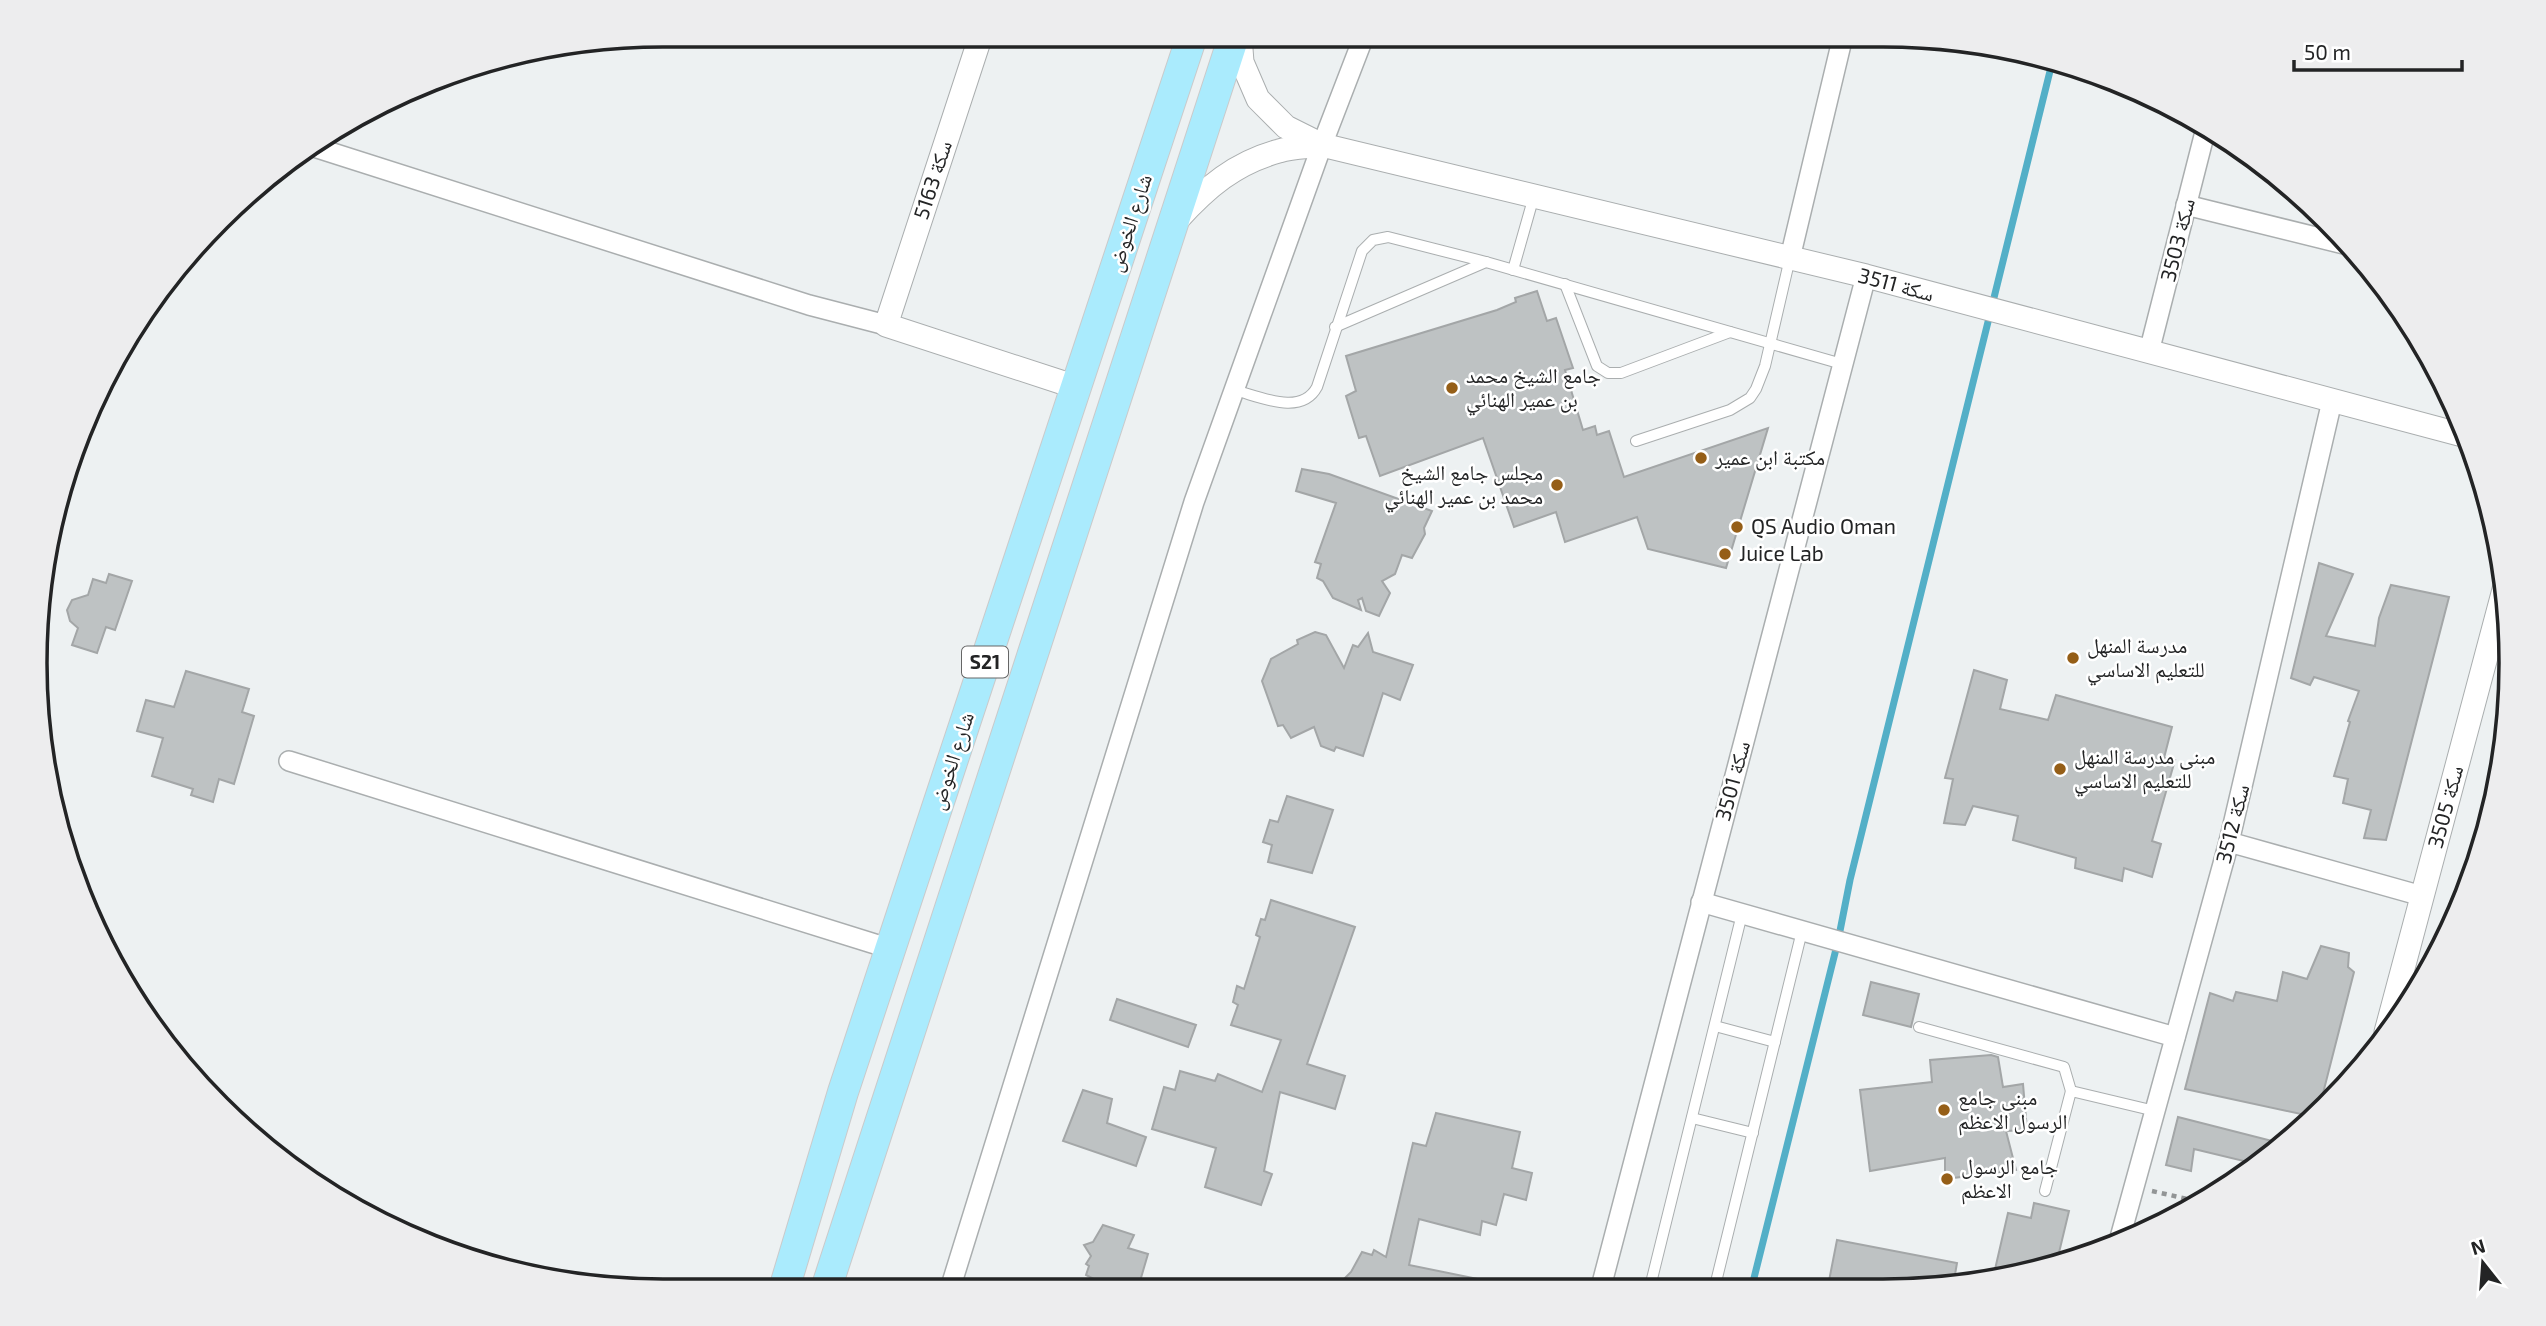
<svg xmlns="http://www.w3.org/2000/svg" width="2546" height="1326" viewBox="0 0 2546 1326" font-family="'Exo 2','Noto Naskh Arabic',sans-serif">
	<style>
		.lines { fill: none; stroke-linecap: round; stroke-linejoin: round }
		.stream { stroke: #53afc7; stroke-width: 7 }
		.building { fill: #bec2c3; stroke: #a3a6a7; stroke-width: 2 }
		.service-casing { stroke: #aaaeaf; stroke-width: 12 }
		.minor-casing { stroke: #aaaeaf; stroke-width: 22 }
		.tertiary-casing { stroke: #aaaeaf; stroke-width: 25 }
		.primary-casing { stroke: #cacacb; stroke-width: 32 }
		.path { stroke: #929596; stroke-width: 4.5; stroke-dasharray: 5 5; stroke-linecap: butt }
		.service { stroke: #fff; stroke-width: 10 }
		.minor { stroke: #fff; stroke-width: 19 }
		.tertiary { stroke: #fff; stroke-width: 23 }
		.primary { stroke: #aaebfd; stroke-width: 30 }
		.poi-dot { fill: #955e17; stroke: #fff; stroke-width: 2.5 }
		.labels { text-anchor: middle; stroke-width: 5; stroke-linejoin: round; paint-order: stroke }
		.shield { fill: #fff; stroke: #656666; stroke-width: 2 }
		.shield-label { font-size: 19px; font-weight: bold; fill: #232425 }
		.street-label { font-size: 21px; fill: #232425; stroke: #fff }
		.poi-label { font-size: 21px; fill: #232425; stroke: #fff; text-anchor: start }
		.rim { fill: none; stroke: #232425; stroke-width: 3.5 }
	</style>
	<rect width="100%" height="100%" fill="#edf1f2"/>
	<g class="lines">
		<polyline class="stream" points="1752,1286 1838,941 1850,880 2053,59"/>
	</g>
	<g class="building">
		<polygon points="1537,291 1547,321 1556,318 1573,368 1565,370 1583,430 1595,426 1597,435 1609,431 1624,477 1768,428 1726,568 1648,549 1637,517 1565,542 1556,512 1514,527 1483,438 1380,476 1366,436 1359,438 1346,396 1356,391 1346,356 1497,310 1516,302 1515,298"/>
		<polygon points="1302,469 1329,474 1432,511 1424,528 1425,534 1412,558 1402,555 1395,574 1382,581 1390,593 1379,616 1366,611 1362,598 1358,600 1361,610 1333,598 1323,581 1317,578 1321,564 1315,562 1336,503 1296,491"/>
		<polygon points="2319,563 2353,574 2326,636 2375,646 2379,618 2391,585 2449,597 2386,840 2364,838 2371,810 2343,803 2348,779 2334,776 2350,722 2348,721 2359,691 2314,677 2310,685 2291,678"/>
		<polygon points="109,574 132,581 115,630 106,627 97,653 72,645 78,628 70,621 67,610 72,600 88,595 93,579 106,583"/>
		<polygon points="1315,632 1326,635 1344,668 1353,645 1358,647 1368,633 1373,652 1413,665 1400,700 1383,693 1363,756 1336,747 1334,751 1321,746 1314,727 1291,738 1283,725 1278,726 1262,681 1271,659 1298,644 1297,640"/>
		<polygon points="1974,670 2007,680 2000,709 2048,720 2056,695 2172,727 2164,758 2175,760 2152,841 2161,844 2152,877 2124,868 2122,881 2075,868 2076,858 2013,840 2018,816 1973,806 1965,825 1944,823 1953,779 1945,778"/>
		<polygon points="186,671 249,689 242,712 254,716 234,784 219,779 213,802 191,795 193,789 152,776 163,738 137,731 146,700 174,707"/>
		<polygon points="1287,796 1333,810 1312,873 1268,862 1272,845 1263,842 1270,820 1278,822"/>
		<polygon points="1271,900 1355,927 1307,1064 1345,1076 1335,1109 1280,1092 1264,1171 1272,1174 1261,1205 1205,1187 1216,1148 1152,1129 1164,1087 1175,1090 1180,1071 1215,1081 1218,1074 1262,1092 1281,1040 1231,1025 1238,1005 1233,1002 1237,986 1244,989 1260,937 1256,935 1261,919 1265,920"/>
		<polygon points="2321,946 2349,953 2348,967 2354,972 2319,1109 2310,1116 2185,1089 2210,993 2233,1001 2236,992 2277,1001 2283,972 2307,979"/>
		<polygon points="1871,982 1919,994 1911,1027 1863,1015"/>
		<polygon points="1117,999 1196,1025 1188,1047 1110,1020"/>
		<polygon points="1991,1055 1998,1057 2003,1087 2023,1084 2027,1130 2006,1131 2016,1170 1945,1179 1945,1158 1870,1171 1860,1090 1932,1082 1930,1060"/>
		<polygon points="1083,1090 1112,1099 1107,1123 1146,1137 1136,1166 1063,1141"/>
		<polygon points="1436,1113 1520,1132 1512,1168 1532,1173 1526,1200 1504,1194 1496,1225 1482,1221 1480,1235 1419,1219 1409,1265 1478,1279 1477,1287 1336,1287 1351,1272 1362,1252 1372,1255 1374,1250 1386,1257 1413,1143 1426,1146"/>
		<polygon points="2178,1117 2280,1143 2256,1164 2194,1149 2191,1171 2166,1165"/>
		<polygon points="2034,1203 2069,1211 2057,1261 1993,1278 2008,1213 2031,1218"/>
		<polygon points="1103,1225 1134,1235 1128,1248 1148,1254 1138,1288 1111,1288 1086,1275 1089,1266 1086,1264 1091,1256 1084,1245 1093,1242"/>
		<polygon points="1837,1240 1957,1263 1953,1286 1828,1286"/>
	</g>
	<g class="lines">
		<defs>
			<g id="service">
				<polyline points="1513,270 1534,196"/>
				<polyline points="1565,284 1597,366 1608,373 1621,373 1730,332"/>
				<polyline points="1335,327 1486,262"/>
				<path d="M 1234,390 C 1259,396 1301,417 1317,387 L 1362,251 L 1373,240 L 1388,237 L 1486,262 L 1842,364"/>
				<polyline points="1636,441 1730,410 1750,398 1756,389 1765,366 1790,258"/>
				<polyline points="1715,1026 1775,1042"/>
				<polyline points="1919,1027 2064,1067 2071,1091"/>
				<polyline points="1692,1118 1753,1133"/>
				<polyline points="2045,1191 2071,1091 2155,1111"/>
				<polyline points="1715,1286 1802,931"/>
				<polyline points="1650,1287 1742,914"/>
			</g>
			<g id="minor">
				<polyline points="314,147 809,305 886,325"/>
				<polyline points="2186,205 2352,246"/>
				<polyline points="1790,258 1843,36"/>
				<polyline points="2149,352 2206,128"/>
				<polyline points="289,761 891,949"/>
				<polyline points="2229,842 2422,896"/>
				<polyline points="1701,902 2175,1037"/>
				<polyline points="2118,1245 2229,842 2332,401"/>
				<polyline points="1601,1287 1866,276"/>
				<polyline points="950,1289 1194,502 1322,145 1364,36"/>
			</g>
			<g id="tertiary">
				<polyline points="981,35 886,325 1076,387"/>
				<polyline points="1240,36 1242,62 1258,99 1286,127 1322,145 1866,276 2466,436"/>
				<path d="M 1177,220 C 1207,187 1235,163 1279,151 C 1292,147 1308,147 1322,145"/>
				<polyline points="2386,1032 2506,582"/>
			</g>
			<g id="primary">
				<polyline points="784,1289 843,1092 1192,36"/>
				<polyline points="826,1289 1234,36"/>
			</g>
		</defs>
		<use href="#service" class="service-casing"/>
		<use href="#minor" class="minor-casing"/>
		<use href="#tertiary" class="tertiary-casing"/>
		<use href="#primary" class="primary-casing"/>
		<polyline class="path" points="2152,1191 2201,1202"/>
		<use href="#service" class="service"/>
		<use href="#minor" class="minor"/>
		<use href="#tertiary" class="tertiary"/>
		<use href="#primary" class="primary"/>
	</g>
	<g class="poi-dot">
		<circle cx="1452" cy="388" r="7"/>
		<circle cx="1701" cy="458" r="7"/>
		<circle cx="1557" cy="485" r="7"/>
		<circle cx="1737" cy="527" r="7"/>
		<circle cx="1725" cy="554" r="7"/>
		<circle cx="2073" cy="658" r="7"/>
		<circle cx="2060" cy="769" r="7"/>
		<circle cx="1944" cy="1110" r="7"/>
		<circle cx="1947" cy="1179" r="7"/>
	</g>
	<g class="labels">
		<rect class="shield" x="962" y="646.5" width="46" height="31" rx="5"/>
		<g class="shield-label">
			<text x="985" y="669">S21</text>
		</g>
		<g class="street-label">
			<text transform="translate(933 180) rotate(-72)" y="7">سكة 5163</text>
			<text transform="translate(1130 223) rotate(-72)" y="7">شارع الخوض</text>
			<text transform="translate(2178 240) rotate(-76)" y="7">سكة 3503</text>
			<text transform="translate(1896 285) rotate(15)" y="7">سكة 3511</text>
			<text transform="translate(952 761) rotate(-72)" y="7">شارع الخوض</text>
			<text transform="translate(1733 781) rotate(-75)" y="7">سكة 3501</text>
			<text transform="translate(2446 807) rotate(-75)" y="7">سكة 3505</text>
			<text transform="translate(2233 824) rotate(-76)" y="7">سكة 3512</text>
		</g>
		<g class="poi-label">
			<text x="1466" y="383">جامع الشيخ محمد<tspan x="1466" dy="24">بن عمير الهنائي</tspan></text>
			<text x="1715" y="465">مكتبة ابن عمير</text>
			<text x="1543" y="480" text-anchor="end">مجلس جامع الشيخ<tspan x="1543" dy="24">محمد بن عمير الهنائي</tspan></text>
			<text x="1751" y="534">QS Audio Oman</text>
			<text x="1739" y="561">Juice Lab</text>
			<text x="2087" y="653">مدرسة المنهل<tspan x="2087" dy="24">للتعليم الاساسي</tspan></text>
			<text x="2074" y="764">مبنى مدرسة المنهل<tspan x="2074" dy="24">للتعليم الاساسي</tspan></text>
			<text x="1958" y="1105">مبنى جامع<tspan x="1958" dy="24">الرسول الاعظم</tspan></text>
			<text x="1961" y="1174">جامع الرسول<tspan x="1961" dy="24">الاعظم</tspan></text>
		</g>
	</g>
	<path d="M0 0H2546V1326H0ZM663 47H1883A616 616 0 0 1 2499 663V663A616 616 0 0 1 1883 1279H663A616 616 0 0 1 47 663V663A616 616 0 0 1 663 47Z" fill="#ededee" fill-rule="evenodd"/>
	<path class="rim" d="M663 47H1883A616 616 0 0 1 2499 663V663A616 616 0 0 1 1883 1279H663A616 616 0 0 1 47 663V663A616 616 0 0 1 663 47Z"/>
	<g transform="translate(2483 1263) rotate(343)" stroke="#ffffff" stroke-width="5" paint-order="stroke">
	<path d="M0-5L12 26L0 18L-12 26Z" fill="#232425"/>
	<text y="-10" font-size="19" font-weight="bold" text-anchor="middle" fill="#232425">N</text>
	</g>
	<path d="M2294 60v10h168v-10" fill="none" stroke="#232425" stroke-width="3.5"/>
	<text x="2304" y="60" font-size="21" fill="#232425" stroke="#ffffff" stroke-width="5" paint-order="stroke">50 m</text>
</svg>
